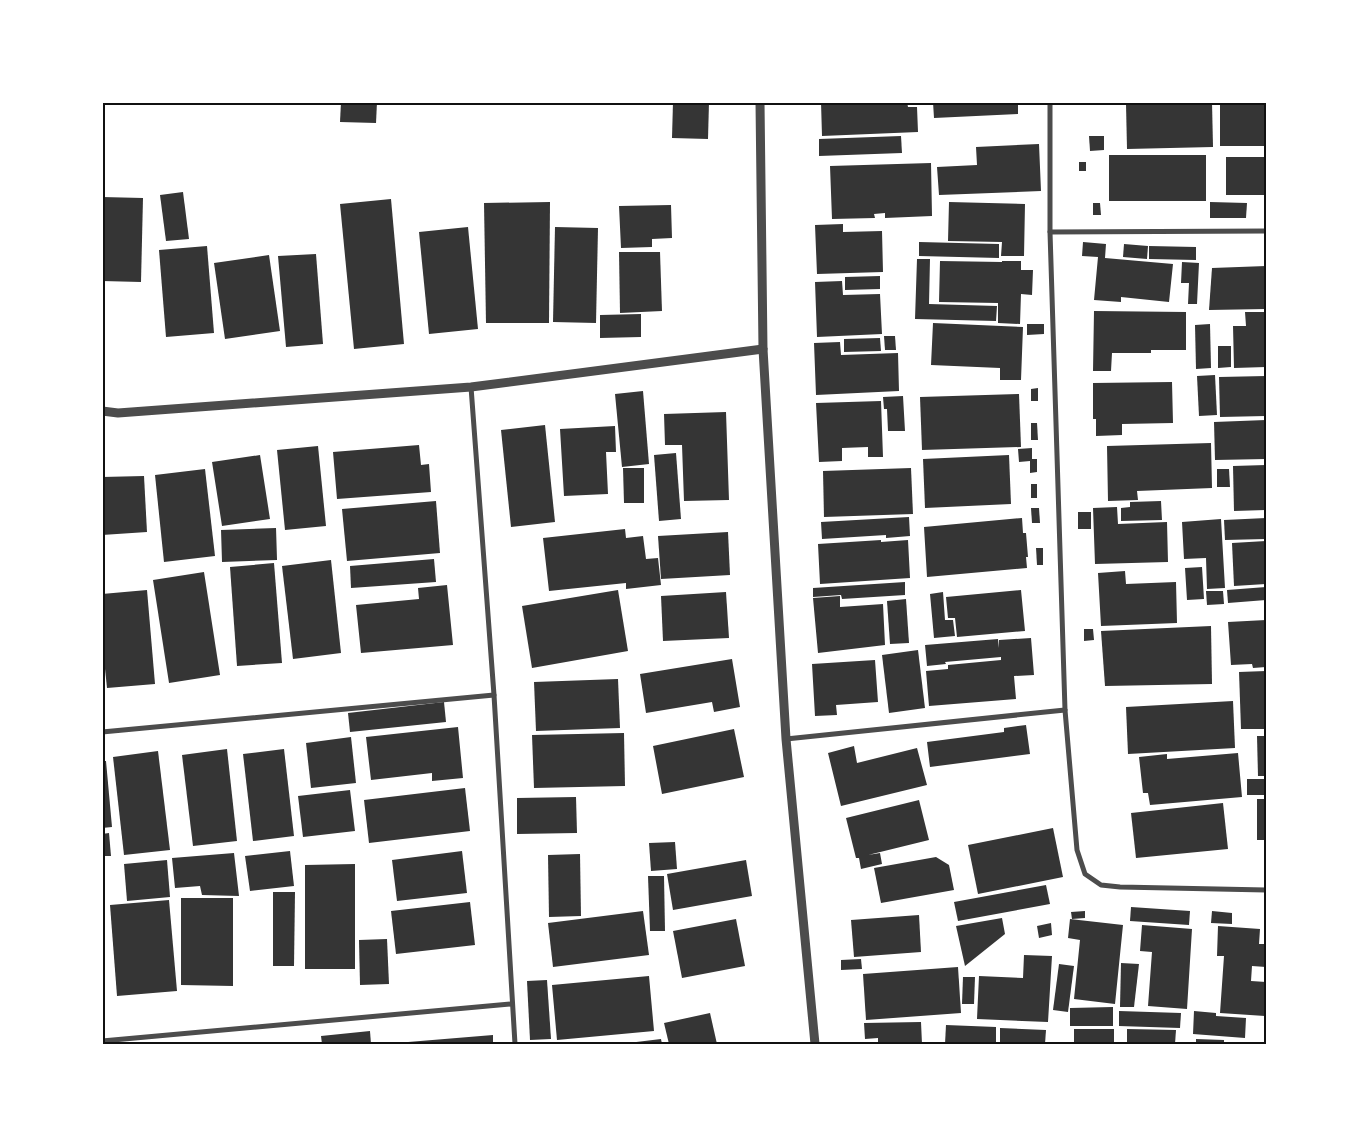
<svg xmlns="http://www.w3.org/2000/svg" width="1369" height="1147" viewBox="0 0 1369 1147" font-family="'IBM Plex Sans',sans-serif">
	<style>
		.building { fill: #353535 }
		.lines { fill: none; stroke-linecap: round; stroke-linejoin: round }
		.minor { stroke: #4c4c4c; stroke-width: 5 }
		.tertiary { stroke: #4c4c4c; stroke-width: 9 }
		.neatline { fill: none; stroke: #111; stroke-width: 2 }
	</style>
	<rect width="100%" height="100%" fill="#fff"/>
	<g class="building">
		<polygon points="341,102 377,102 376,123 340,122"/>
		<polygon points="673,102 709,102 708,139 672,138"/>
		<polygon points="821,102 907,102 908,107 917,107 918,132 822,136"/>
		<polygon points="933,102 1018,102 1018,114 934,118"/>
		<polygon points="1212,102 1213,147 1127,149 1126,104"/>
		<rect x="1220" y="102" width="46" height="44"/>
		<polygon points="901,136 902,153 819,156 819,139"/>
		<polygon points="1089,136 1104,136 1104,150 1090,151"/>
		<polygon points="1039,144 1041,191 939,195 937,167 977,165 976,147"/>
		<rect x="1109" y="155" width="97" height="46"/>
		<rect x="1226" y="157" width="40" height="38"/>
		<rect x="1079" y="162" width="7" height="9"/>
		<polygon points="931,163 932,216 885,218 885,213 874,214 875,218 832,219 830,166"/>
		<polygon points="183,192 189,239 166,241 160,195"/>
		<polygon points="102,197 143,198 141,282 102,281"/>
		<polygon points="391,199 404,344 354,349 340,204"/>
		<polygon points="550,202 549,323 486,323 484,203"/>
		<polygon points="949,202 1025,204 1024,256 1001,256 1002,242 948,241"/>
		<polygon points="1210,202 1247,203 1246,218 1210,218"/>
		<polygon points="1093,203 1100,203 1101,215 1093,215"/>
		<polygon points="671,205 672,238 652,239 652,247 621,248 619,206"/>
		<polygon points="843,224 843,232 882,231 883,272 817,274 815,225"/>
		<polygon points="468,227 478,329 429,334 419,232"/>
		<polygon points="555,227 598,228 596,323 553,322"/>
		<polygon points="919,242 999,244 999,258 919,256"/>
		<polygon points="1083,242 1106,244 1105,258 1173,264 1169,302 1121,297 1121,302 1094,300 1098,257 1082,256"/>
		<polygon points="1124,244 1148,246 1147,259 1123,257"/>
		<polygon points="207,246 214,333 166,337 159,250"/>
		<polygon points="1149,246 1196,247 1196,260 1149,259"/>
		<polygon points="619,252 660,252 662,311 620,313"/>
		<polygon points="316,254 323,344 286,347 278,256"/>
		<polygon points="269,255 280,331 225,339 214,263"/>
		<polygon points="917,259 930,259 929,304 997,306 996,321 915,319"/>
		<polygon points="940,261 1002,262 1002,261 1021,261 1021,270 1033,270 1032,295 1021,294 1020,324 998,323 998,303 939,302"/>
		<polygon points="1182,262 1199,263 1197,304 1188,304 1189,283 1181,283"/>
		<polygon points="1266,266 1266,309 1209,310 1212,268"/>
		<polygon points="880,276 880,289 845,290 845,277"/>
		<polygon points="842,281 843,295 880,294 882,334 817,337 815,282"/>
		<polygon points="1094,311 1186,312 1186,350 1151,350 1151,353 1112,353 1111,371 1093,371"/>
		<polygon points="1245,312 1266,312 1266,367 1234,368 1233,326 1246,326"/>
		<polygon points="641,314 641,337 600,338 600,315"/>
		<polygon points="933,323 1023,327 1021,380 1000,380 1000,368 931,365"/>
		<polygon points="1027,324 1044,324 1044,334 1027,335"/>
		<polygon points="1210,324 1211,368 1196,369 1195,325"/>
		<polygon points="884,336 895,336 896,350 885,350"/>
		<polygon points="880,338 881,351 844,352 844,339"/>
		<polygon points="840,342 841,355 898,353 899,391 816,395 814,343"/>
		<polygon points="1218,346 1231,346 1231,367 1218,368"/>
		<polygon points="1215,375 1217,415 1199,416 1197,376"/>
		<polygon points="1266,376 1266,416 1220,417 1219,377"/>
		<polygon points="1172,382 1173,423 1122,424 1122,435 1096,436 1096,419 1093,419 1093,383"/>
		<polygon points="1038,388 1038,401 1031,401 1031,389"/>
		<polygon points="643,391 649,464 622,467 615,394"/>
		<polygon points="1019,394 1021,447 922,450 920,397"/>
		<polygon points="903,396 905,431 888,431 887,409 884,409 883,397"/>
		<polygon points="881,401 883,457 868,457 868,447 842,448 842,461 819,462 816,403"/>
		<polygon points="726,412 729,500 684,501 682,445 665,445 664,414"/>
		<polygon points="1266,420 1266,459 1215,460 1214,422"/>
		<polygon points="1031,423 1037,423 1038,440 1031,440"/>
		<polygon points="545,425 555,522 511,527 501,430"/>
		<polygon points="615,426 616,452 606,452 608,494 564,496 560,429"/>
		<polygon points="1211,443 1212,488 1137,491 1138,500 1108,501 1107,446"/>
		<polygon points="419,445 421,465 429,464 431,492 337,499 333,452"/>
		<polygon points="318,446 326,526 285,530 277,450"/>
		<polygon points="1032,448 1032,459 1037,459 1037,472 1030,473 1030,461 1019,462 1018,449"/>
		<polygon points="676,453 681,519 659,521 654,455"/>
		<polygon points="260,455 270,519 222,526 212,462"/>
		<polygon points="1009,455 1011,504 925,508 923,459"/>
		<polygon points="1266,465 1266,510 1234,511 1233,466"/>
		<polygon points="623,468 644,468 644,503 624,503"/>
		<polygon points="911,468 913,514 824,517 823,471"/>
		<polygon points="205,469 215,556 164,562 155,475"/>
		<polygon points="1217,469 1229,469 1230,487 1217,487"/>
		<polygon points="144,476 147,532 102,535 102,477"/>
		<rect x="1031" y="484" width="6" height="14"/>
		<polygon points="436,501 440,553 347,561 342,509"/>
		<polygon points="1161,501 1162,520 1121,521 1121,508 1130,507 1130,502"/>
		<polygon points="1117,507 1118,524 1167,522 1168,562 1095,564 1093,508"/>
		<polygon points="1031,508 1039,508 1040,523 1032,523"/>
		<rect x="1078" y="512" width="13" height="17"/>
		<polygon points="909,517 910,536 886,538 886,535 822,539 821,522"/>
		<polygon points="1022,518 1023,533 1026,533 1028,557 1026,557 1027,568 927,577 924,527"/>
		<polygon points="1266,518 1266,539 1225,540 1224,520"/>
		<polygon points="1221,519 1225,588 1207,589 1206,558 1184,559 1182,522"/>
		<polygon points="276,528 277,560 222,562 221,530"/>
		<polygon points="625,529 626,538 643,536 646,559 658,558 661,585 626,589 626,583 549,591 543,538"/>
		<polygon points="728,532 730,575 661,579 658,536"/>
		<polygon points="881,540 881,542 908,540 910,578 820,584 818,544"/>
		<polygon points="1266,541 1266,584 1234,586 1232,543"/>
		<polygon points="1036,548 1043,548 1043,565 1037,565"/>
		<polygon points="434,559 436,582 351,588 350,566"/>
		<polygon points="331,560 341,653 293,659 282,566"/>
		<polygon points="274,563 282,663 237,666 230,567"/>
		<polygon points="1202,567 1204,599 1187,600 1185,568"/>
		<polygon points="1125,571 1126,584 1176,582 1177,623 1101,626 1098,573"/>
		<polygon points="204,572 220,675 169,683 153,580"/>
		<polygon points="905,582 905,595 842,599 841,595 813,597 813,588"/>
		<polygon points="447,585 453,645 361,653 356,605 419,599 418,588"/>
		<polygon points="1266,587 1266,600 1228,603 1227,590"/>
		<polygon points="147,590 155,684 107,688 102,640 102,594"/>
		<polygon points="618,590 628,651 532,668 522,606"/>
		<polygon points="1021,590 1025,631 957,637 955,618 948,618 946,597"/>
		<polygon points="1206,591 1223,591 1224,604 1207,605"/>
		<polygon points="726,592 729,638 663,641 661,596"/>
		<polygon points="943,592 945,620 953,620 955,636 934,638 930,594"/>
		<polygon points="840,596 840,607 883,604 885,645 818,653 813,598"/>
		<polygon points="906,599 909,643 890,644 887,601"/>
		<polygon points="1266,620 1266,667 1253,668 1252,664 1231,665 1228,622"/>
		<polygon points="1211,626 1212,684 1105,686 1101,631"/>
		<polygon points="1084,629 1093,629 1094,640 1084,641"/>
		<polygon points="1031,638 1034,675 1014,676 1016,699 929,706 926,671 948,669 948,665 1001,660 1001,657 945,662 946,664 927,666 925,645 998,639 999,648 999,640"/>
		<polygon points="918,650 925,708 889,713 882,655"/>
		<polygon points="732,659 740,707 714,712 712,702 646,713 640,674"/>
		<polygon points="875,660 878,702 836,705 837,715 815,716 812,664"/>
		<polygon points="1266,671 1266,729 1241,729 1239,672"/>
		<polygon points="618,679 620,728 536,731 534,682"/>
		<polygon points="1233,701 1235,748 1128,754 1126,707"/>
		<polygon points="444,702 446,722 350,732 348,713"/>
		<polygon points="1026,725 1030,754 930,767 927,742 1004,732 1004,728"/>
		<polygon points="458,727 463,778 432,781 432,773 371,780 366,737"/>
		<polygon points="734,729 744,777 662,794 653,746"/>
		<polygon points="624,733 625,786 534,788 532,735"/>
		<polygon points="1257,736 1266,736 1266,776 1258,776"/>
		<polygon points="351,737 356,783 311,788 306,743"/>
		<polygon points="854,746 857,763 917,748 927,785 841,806 828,753"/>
		<polygon points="227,749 237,841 193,846 182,755"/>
		<polygon points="284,749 294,836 253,841 243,754"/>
		<polygon points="158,751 170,850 124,855 113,757"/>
		<polygon points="1238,753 1242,797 1150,805 1148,793 1143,793 1139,757 1167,754 1167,759"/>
		<polygon points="102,761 106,761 112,827 102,828"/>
		<rect x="1247" y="779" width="19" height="16"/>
		<polygon points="465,788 470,831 369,843 364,800"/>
		<polygon points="350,790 355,831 303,837 298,796"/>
		<polygon points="576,797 577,833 517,834 517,798"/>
		<rect x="1257" y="799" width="9" height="41"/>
		<polygon points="919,800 929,840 868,855 880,853 882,864 861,869 859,858 856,858 846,818"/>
		<polygon points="1223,803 1228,849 1136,858 1131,813"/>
		<polygon points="1053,828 1063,877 978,894 968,845"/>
		<polygon points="109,833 111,856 102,856 102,834"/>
		<polygon points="675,842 677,869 651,871 649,843"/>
		<polygon points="290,851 294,886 250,891 245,856"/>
		<polygon points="462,851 467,893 397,901 392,860"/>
		<polygon points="234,853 239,896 202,895 200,886 175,888 172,858"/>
		<polygon points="580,854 581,916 549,917 548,855"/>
		<polygon points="936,857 949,865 954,890 881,903 874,868"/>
		<polygon points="167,860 170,897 127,901 124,864"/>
		<polygon points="746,860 752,896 673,910 667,874"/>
		<polygon points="355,864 355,969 305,969 305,865"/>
		<polygon points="648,876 664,876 665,931 650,931"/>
		<polygon points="1046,885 1050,904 958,921 954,902"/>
		<polygon points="273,892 295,892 294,966 273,966"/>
		<polygon points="181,898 233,898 233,986 181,985"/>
		<polygon points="169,900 177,991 117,996 110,905"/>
		<polygon points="470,902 475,945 396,954 391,911"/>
		<polygon points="1131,907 1190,911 1189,925 1130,921"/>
		<polygon points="643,911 649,955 553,967 548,923"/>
		<polygon points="1085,911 1085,918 1072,919 1071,912"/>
		<polygon points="1212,911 1232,913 1232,924 1211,923"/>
		<polygon points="919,915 921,952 854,957 851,920"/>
		<polygon points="1002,918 1005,934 965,966 956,926"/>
		<polygon points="736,919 745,966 682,978 673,931"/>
		<polygon points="1070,919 1123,925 1115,1004 1074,999 1080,940 1068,938"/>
		<polygon points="1051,923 1052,935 1039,938 1037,926"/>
		<polygon points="1142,925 1192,929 1187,1009 1148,1006 1152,952 1140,951"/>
		<polygon points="1218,926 1260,929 1259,944 1266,944 1266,967 1252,966 1251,981 1266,982 1265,1016 1220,1013 1224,956 1217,956"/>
		<polygon points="387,939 389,984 360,985 359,940"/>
		<polygon points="1024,955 1052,956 1048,1022 977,1019 979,976 1023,978"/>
		<polygon points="861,959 862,969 841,970 841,960"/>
		<polygon points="1121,963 1139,964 1134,1007 1120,1007"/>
		<polygon points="1059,964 1074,966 1068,1012 1053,1010"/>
		<polygon points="958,967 961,1013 866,1020 863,974"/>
		<polygon points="649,976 654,1031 557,1040 552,985"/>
		<polygon points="963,977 975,977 974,1004 962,1004"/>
		<polygon points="547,980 551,1039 530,1040 527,981"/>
		<polygon points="1113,1007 1113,1026 1070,1026 1070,1008"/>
		<polygon points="1119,1011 1181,1013 1180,1028 1119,1026"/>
		<polygon points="1194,1011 1216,1013 1216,1016 1246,1018 1245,1038 1193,1034"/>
		<polygon points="710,1013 717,1044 669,1044 664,1023"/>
		<polygon points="921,1022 922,1044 878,1044 878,1038 865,1039 864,1023"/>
		<polygon points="946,1025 996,1027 996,1044 945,1044"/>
		<polygon points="1000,1028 1046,1030 1045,1044 1000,1042"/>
		<rect x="1074" y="1029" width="40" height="15"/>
		<polygon points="1127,1029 1176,1030 1175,1044 1127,1044"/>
		<polygon points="370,1031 371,1044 322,1044 321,1036"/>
		<polygon points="493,1035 493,1044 396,1044 396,1043"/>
		<polygon points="661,1039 662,1044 628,1044 628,1043"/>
		<polygon points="1196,1039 1224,1040 1224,1044 1196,1044"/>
	</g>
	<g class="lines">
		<g class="minor">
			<polyline points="1050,102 1050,232 1065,710 1077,850 1085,874 1101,885 1120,887 1266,890"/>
			<polyline points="1050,232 1266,231"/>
			<polyline points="471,387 494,695 515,1044"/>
			<polyline points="102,732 494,695"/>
			<polyline points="786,739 1065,710"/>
			<polyline points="102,1041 511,1004"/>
		</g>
		<g class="tertiary">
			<polyline points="760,102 763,349 786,739 815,1044"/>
			<polyline points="102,411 118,413 471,387 763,349"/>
		</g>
	</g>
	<rect width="1369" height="1147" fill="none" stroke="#ffffff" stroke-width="208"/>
	<rect x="104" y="104" width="1161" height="939" class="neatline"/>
</svg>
